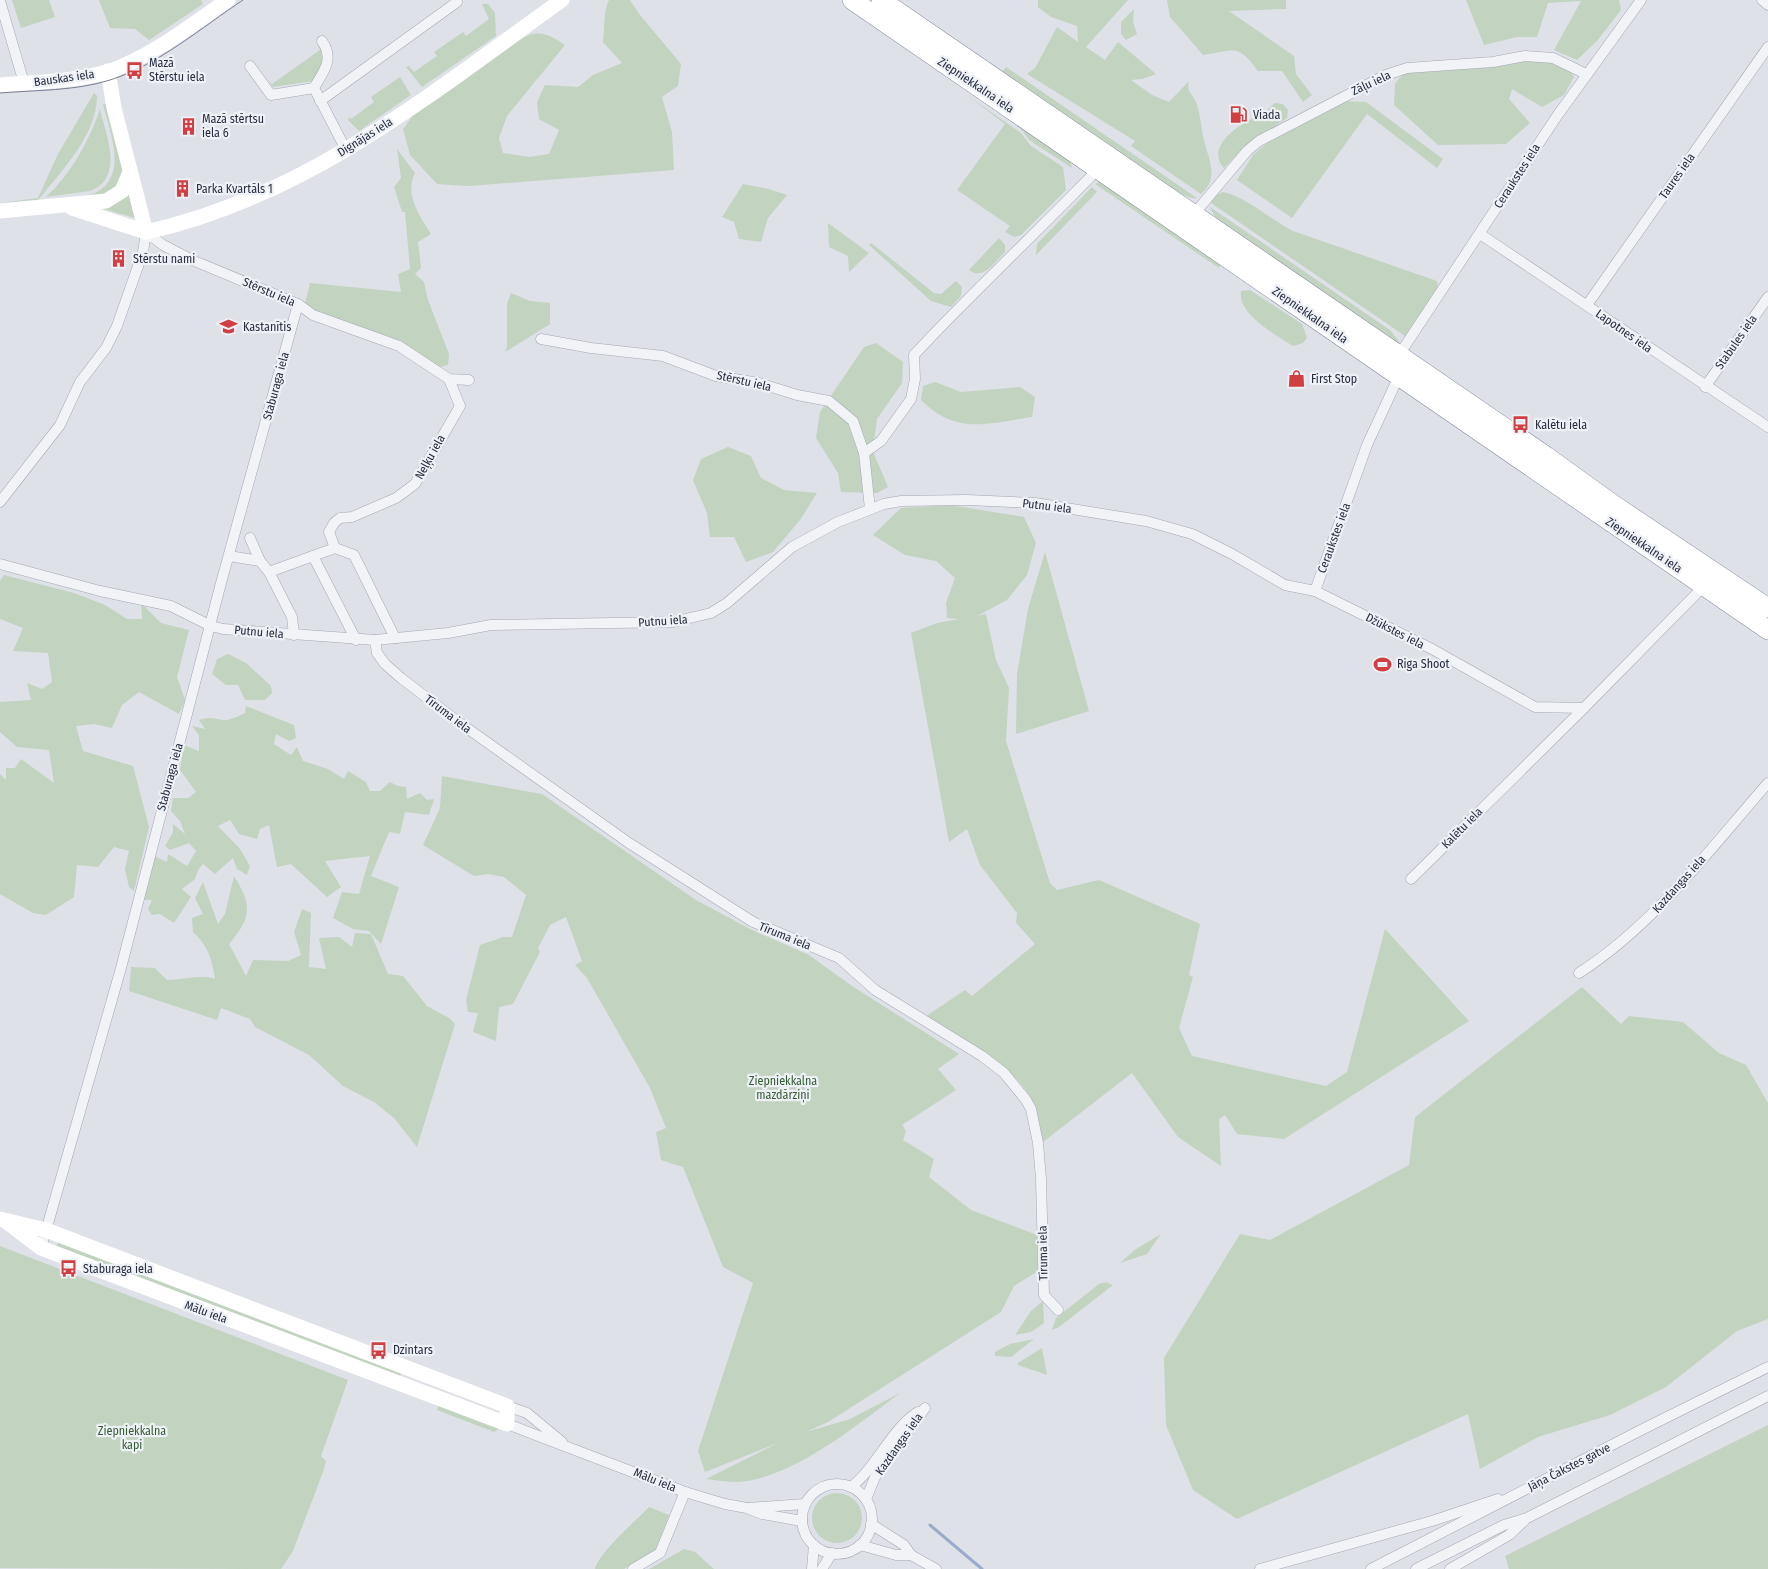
<svg xmlns="http://www.w3.org/2000/svg" width="1768" height="1569" viewBox="0 0 1768 1569" font-family="'Fira Sans Condensed',sans-serif">
	<style>
		.green { fill: #c2d3c0 }
		.lines { fill: none; stroke-linecap: round; stroke-linejoin: round }
		.stream { stroke: #99aaca; stroke-width: 3 }
		.street-casing { stroke: #a4a7b3; stroke-width: 11 }
		.highway-casing { stroke: #868da0; stroke-width: 20 }
		.street { stroke: #f2f3f7; stroke-width: 10 }
		.secondary { stroke: #fff; stroke-width: 15 }
		.highway { stroke: #fff; stroke-width: 19 }
		.tram { stroke: #787e93; stroke-width: 1 }
		.labels { text-anchor: middle; stroke-width: 4.5; stroke-linejoin: round; paint-order: stroke }
		.poi-label { font-size: 12px; fill: #272d40; stroke: #eef1f6; text-anchor: start }
		.street-label { font-size: 12px; fill: #272d40; stroke: #eef1f6 }
		.park-label { font-size: 12px; fill: #365d34; stroke: #eef1f6 }
	</style>
	<rect width="100%" height="100%" fill="#dfe1e9"/>
	<g class="green">
		<polygon points="12,0 49,0 55,17 21,28"/>
		<polygon points="99,0 201,0 203,4 149,40 135,29 110,28"/>
		<path d="M 609,0 L 630,0 L 640,15 L 681,64 L 678,86 L 662,97 L 672,132 L 674,170 L 469,186 L 437,184 L 410,155 L 403,129 L 414,114 C 434,100 515,37 533,34 C 546,32 554,38 565,45 L 507,116 L 499,138 L 503,153 L 529,157 L 549,154 L 559,130 L 539,119 L 537,102 L 545,85 L 578,87 L 593,75 L 622,63 L 603,42 C 605,28 603,12 609,0 Z"/>
		<path d="M 1038,0 L 1128,0 L 1086,47 L 1105,60 L 1118,42 L 1156,74 L 1142,79 L 1131,80 L 1152,95 L 1169,102 L 1189,81 C 1186,92 1192,93 1196,102 C 1200,112 1201,126 1203,136 C 1207,157 1221,177 1201,194 L 1131,146 L 1135,141 L 1027,74 L 1035,68 L 1057,27 L 1078,42 L 1077,26 L 1051,17 L 1038,7 Z"/>
		<path d="M 1167,0 L 1286,0 L 1286,9 L 1229,11 L 1294,56 L 1296,74 L 1312,95 L 1303,102 L 1282,71 L 1258,71 C 1238,43 1234,50 1203,55 L 1170,17 Z"/>
		<polygon points="1466,0 1619,0 1621,10 1597,41 1577,60 1554,50 1581,1 1548,3 1537,37 1517,37 1484,45"/>
		<polygon points="482,4 488,4 495,13 496,36 422,87 406,67 409,66 414,72 437,56 434,52 463,32 466,36 489,19"/>
		<polygon points="1134,9 1133,22 1137,34 1126,40 1121,34 1121,22"/>
		<polygon points="317,42 325,57 313,81 273,87 267,78 272,84 320,50"/>
		<polygon points="1543,59 1565,64 1574,77 1564,95 1542,107 1512,89 1509,99 1530,123 1506,144 1438,145 1394,105 1395,84 1405,71"/>
		<path d="M 1006,67 L 1197,198 C 1183,200 1160,178 1144,172 L 1000,74 Z"/>
		<polygon points="400,77 411,95 359,131 348,120 349,117 351,119 374,102 371,97"/>
		<polygon points="967,90 1069,157 1072,168 1029,140 1021,129"/>
		<path d="M 94,93 L 97,96 C 97,134 63,169 40,198 L 37,200 L 0,203 L 38,198 L 58,154 Z"/>
		<polygon points="967,95 1021,133 1031,146 1063,167 1066,190 1021,235 1014,237 1005,232 1010,226 957,190 1005,124"/>
		<polygon points="1342,101 1366,102 1443,159 1437,168 1367,114 1292,218 1237,180 1253,155 1273,138"/>
		<path d="M 1275,103 L 1283,104 L 1288,110 L 1287,118 L 1243,148 L 1224,168 C 1203,145 1245,121 1260,115 C 1267,112 1270,106 1275,103 Z"/>
		<path d="M 103,104 L 107,104 L 123,169 L 119,183 L 107,195 L 69,198 C 77,196 88,196 95,193 C 130,176 109,131 103,104 Z"/>
		<path d="M 100,109 C 106,135 125,178 90,191 L 46,197 C 71,174 89,141 100,109 Z"/>
		<path d="M 397,149 L 415,173 C 404,195 420,216 431,234 L 418,242 L 421,268 L 415,274 L 424,282 L 428,300 L 449,354 L 448,365 L 436,368 L 401,341 L 316,311 L 305,304 L 310,283 L 401,292 L 398,274 L 410,269 L 405,212 L 402,212 L 394,187 L 401,178 Z"/>
		<polygon points="1101,181 1221,262 1219,268 1095,184"/>
		<polygon points="743,184 769,189 787,195 768,218 761,242 739,239 734,222 722,217"/>
		<polygon points="1092,187 1097,192 1036,255 1037,244"/>
		<path d="M 1223,192 C 1243,195 1273,221 1293,231 L 1437,281 L 1438,288 L 1405,336 L 1211,203 L 1214,196 Z"/>
		<polygon points="130,194 135,218 100,208"/>
		<polygon points="1210,207 1390,330 1400,343 1397,344 1242,239 1215,217"/>
		<polygon points="828,223 869,253 849,272 848,256 829,247"/>
		<path d="M 999,238 L 1005,245 L 1005,252 C 995,262 983,281 969,270 Z"/>
		<polygon points="871,243 934,293 941,294 956,281 962,287 961,296 951,307 931,301 869,245"/>
		<path d="M 1250,290 L 1302,324 L 1307,338 L 1303,343 L 1293,346 C 1276,335 1237,314 1241,291 Z"/>
		<polygon points="511,293 530,301 550,303 550,324 505,352 507,347 507,304"/>
		<polygon points="876,343 903,362 902,383 877,419 874,440 874,454 888,487 877,493 841,492 838,473 816,438 820,412 864,347"/>
		<path d="M 935,382 L 961,392 L 1020,387 L 1035,397 L 1032,417 C 987,424 956,435 921,400 L 923,386 Z"/>
		<polygon points="728,447 751,456 761,478 784,490 817,493 800,520 773,552 746,562 734,537 710,537 707,513 693,480 701,459"/>
		<path d="M 950,505 L 1024,517 L 1036,543 L 1027,575 L 1007,600 L 977,616 L 986,614 L 996,660 L 1009,688 L 1006,741 L 1050,883 L 1057,890 L 1099,880 L 1200,924 L 1189,975 L 1193,977 L 1179,1028 L 1192,1056 L 1326,1086 L 1347,1072 L 1385,929 L 1469,1021 L 1284,1139 L 1237,1134 L 1225,1115 L 1219,1119 L 1221,1166 L 1178,1137 L 1132,1073 L 1043,1142 C 1040,1130 1039,1116 1034,1105 C 1018,1066 960,1037 925,1017 L 965,990 L 972,996 L 1035,944 L 1016,923 L 1017,913 L 980,865 L 967,829 L 949,842 L 911,633 L 937,623 L 959,619 L 947,618 L 946,603 L 955,578 L 936,561 L 905,555 L 873,535 L 901,508 Z"/>
		<polygon points="1045,552 1089,711 1016,734 1017,674 1028,609"/>
		<polygon points="4,575 74,593 105,605 127,619 142,619 141,603 161,623 189,630 177,677 185,700 179,714 139,692 122,705 112,728 94,724 76,726 83,751 133,766 149,827 134,891 129,887 125,869 129,851 114,847 98,867 77,865 74,897 46,915 33,913 0,894 0,774 6,780 6,768 15,768 21,759 54,783 49,750 17,747 0,732 0,702 31,700 27,683 42,689 52,682 48,653 13,651 23,628 0,619 0,581"/>
		<polygon points="228,654 246,663 271,686 272,693 265,700 245,700 238,685 226,685 212,674 217,659"/>
		<path d="M 246,706 L 294,725 L 296,738 L 289,741 L 276,734 L 274,744 L 291,755 L 297,747 L 303,761 L 328,769 L 344,779 L 348,771 L 366,782 L 370,791 L 380,791 L 390,782 L 398,786 L 406,787 L 407,799 L 420,793 L 427,800 L 434,799 L 429,815 L 405,812 L 400,834 L 389,832 L 371,876 L 399,887 L 381,944 L 369,931 L 353,929 L 333,918 L 342,892 L 359,894 L 370,856 L 325,861 L 341,887 L 327,897 L 291,864 L 277,867 L 269,825 L 260,829 L 257,839 L 239,834 L 230,820 L 218,826 L 240,849 L 250,866 L 247,875 L 237,869 L 233,858 L 215,874 L 203,864 L 198,870 L 195,879 L 182,889 L 191,897 L 174,923 L 160,914 L 152,915 L 148,909 L 152,900 L 142,900 L 154,856 L 167,862 L 168,854 L 187,866 L 196,851 L 189,843 L 170,850 L 165,846 L 173,832 L 173,824 L 185,834 L 180,821 L 171,811 L 173,798 L 188,798 L 196,792 L 180,770 L 184,745 L 199,751 L 199,735 L 192,726 L 205,729 L 199,720 C 210,717 212,718 222,720 C 229,721 239,716 245,713 Z"/>
		<path d="M 442,776 L 542,794 L 696,900 L 750,929 L 809,955 L 852,986 L 959,1054 L 938,1069 L 956,1090 L 902,1125 L 906,1131 L 903,1140 L 934,1159 L 929,1177 L 971,1210 L 1037,1235 L 1038,1271 L 1014,1286 L 1001,1312 L 828,1422 L 806,1432 L 850,1419 L 900,1393 C 857,1425 792,1479 737,1482 C 727,1482 716,1480 706,1479 L 778,1443 L 705,1472 L 698,1451 L 753,1283 L 723,1267 L 683,1167 L 661,1160 L 656,1132 L 666,1128 L 650,1088 L 587,978 L 575,965 L 582,961 L 566,917 L 550,925 L 538,948 L 540,952 L 513,1004 L 499,1007 L 496,1041 L 473,1032 L 478,1013 L 468,1012 L 466,1000 L 480,945 L 503,937 L 512,937 L 526,895 L 504,877 L 488,874 L 474,876 L 423,845 L 440,808 Z"/>
		<path d="M 234,876 C 253,906 251,918 229,944 L 246,976 L 253,960 L 288,961 L 301,955 L 294,932 L 302,909 L 311,913 L 309,967 L 326,969 L 319,938 L 339,937 L 352,947 L 355,933 L 371,934 L 388,974 L 403,976 L 427,1006 L 449,1018 L 455,1024 L 417,1147 L 394,1118 L 374,1102 L 343,1086 L 309,1055 L 255,1027 L 250,1019 L 221,1008 L 217,1020 L 129,991 L 131,967 L 155,968 L 167,980 C 182,980 202,974 215,979 C 212,959 208,946 193,932 L 192,918 L 203,914 L 195,898 L 203,882 L 218,924 L 225,914 Z"/>
		<polygon points="1582,987 1621,1024 1629,1016 1683,1022 1719,1053 1746,1065 1768,1103 1768,1319 1737,1331 1666,1387 1610,1415 1538,1437 1480,1469 1468,1414 1237,1519 1193,1490 1166,1425 1164,1358 1240,1234 1270,1240 1409,1165 1415,1117"/>
		<polygon points="1161,1234 1147,1254 1120,1263 1136,1249"/>
		<polygon points="60,1241 402,1371 399,1379 56,1246"/>
		<polygon points="0,1246 348,1380 321,1456 326,1461 323,1472 293,1551 281,1569 0,1568"/>
		<polygon points="1106,1282 1113,1285 1059,1327 1052,1330 1056,1318 1099,1284"/>
		<polygon points="1043,1301 1044,1323 1031,1332 1015,1335 1031,1311"/>
		<polygon points="1034,1339 1011,1357 995,1356 995,1352 1010,1344"/>
		<polygon points="1042,1348 1047,1375 1018,1365 1018,1363"/>
		<polygon points="438,1405 500,1428 494,1432 437,1410"/>
		<polygon points="1768,1425 1768,1569 1509,1569 1505,1556"/>
		<circle cx="837" cy="1518" r="25"/>
		<path d="M 649,1507 L 669,1515 L 656,1550 L 624,1569 L 595,1569 C 600,1551 635,1522 649,1507 Z"/>
		<polygon points="684,1549 695,1552 714,1569 649,1569"/>
	</g>
	<g class="lines">
		<polyline class="stream" points="930,1525 982,1569"/>
		<defs>
			<g id="street">
				<polyline points="1762,0 1768,5"/>
				<polyline points="0,1 24,83"/>
				<polyline points="250,66 271,95 314,88 346,150"/>
				<path d="M 314,88 C 323,72 335,59 322,41"/>
				<polyline points="320,101 457,2"/>
				<polyline points="1194,214 1247,151 1259,141 1386,75 1407,68 1493,62 1525,56 1553,58 1586,74"/>
				<polyline points="1480,234 1768,427"/>
				<polyline points="1587,305 1768,47"/>
				<polyline points="541,339 591,348 663,356 716,376 759,383 797,395 829,401 853,421 864,453 870,509"/>
				<polyline points="1399,355 1557,116 1641,0"/>
				<polyline points="1705,387 1768,297"/>
				<path d="M 864,453 L 881,441 L 911,399 L 915,379 L 914,355 C 973,291 1038,232 1098,169"/>
				<polyline points="0,502 60,425 80,382 106,348 117,326 143,252 146,232 163,245 192,260 298,304 313,315 399,346 449,379 469,380"/>
				<polyline points="250,538 260,561 269,572 292,617 294,635"/>
				<polyline points="335,548 329,532 334,523 340,518 352,517 396,498 415,484 460,406 449,379"/>
				<polyline points="229,556 260,561"/>
				<polyline points="313,556 356,640"/>
				<polyline points="0,564 100,591 171,606 211,626 223,629 375,640 448,633 491,625 673,622 711,613 727,603 792,547 838,522 884,504 901,501 967,500 1035,503 1146,521 1192,534 1232,554 1285,585 1315,591 1432,649 1535,707 1584,708"/>
				<polyline points="269,572 335,548 354,555 395,638"/>
				<polyline points="1315,591 1367,445 1399,376"/>
				<polyline points="375,640 377,653 385,664 401,678 457,721 629,843 753,922 839,958 875,990 982,1056 1004,1073 1026,1100 1031,1109 1038,1143 1041,1179 1044,1295 1058,1310"/>
				<polyline points="1411,879 1581,711 1704,586"/>
				<path d="M 1579,973 C 1654,925 1710,849 1768,783"/>
				<polyline points="41,1248 121,968 221,583 298,304"/>
				<polyline points="507,1406 527,1413 562,1442"/>
				<polyline points="507,1424 685,1492 725,1504 747,1508 762,1514 802,1521"/>
				<circle cx="837" cy="1519" r="35"/>
				<path d="M 851,1487 C 877,1467 891,1429 918,1412"/>
				<polyline points="866,1499 875,1477 925,1408"/>
				<polyline points="748,1508 805,1504"/>
				<polyline points="871,1524 904,1545 911,1555 936,1569"/>
				<polyline points="860,1545 896,1555 911,1555"/>
				<polyline points="633,1569 660,1553 685,1492"/>
				<polyline points="812,1569 814,1545"/>
				<polyline points="822,1569 832,1553"/>
				<polyline points="1260,1569 1432,1521 1498,1499"/>
				<polyline points="1371,1569 1643,1429 1768,1367"/>
				<polyline points="1416,1569 1504,1525 1527,1518 1768,1396"/>
				<polyline points="1450,1569 1509,1535 1524,1521"/>
			</g>
			<g id="highway">
				<polyline points="852,0 1768,630"/>
				<polyline points="881,0 1546,456 1614,505 1768,608"/>
			</g>
		</defs>
		<use href="#street" class="street-casing"/>
		<use href="#highway" class="highway-casing"/>
		<use href="#street" class="street"/>
		<g class="secondary">
			<polyline points="108,71 114,108 146,232"/>
			<path d="M 0,85 C 36,82 75,82 110,71 C 153,56 191,25 228,0"/>
			<polyline points="72,208 146,232"/>
			<polyline points="0,211 106,201 122,191 130,172"/>
			<path d="M 146,232 C 306,197 432,93 562,0"/>
			<polyline points="0,1219 46,1230 507,1406 507,1424 41,1248 7,1222"/>
		</g>
		<use href="#highway" class="highway"/>
		<path class="tram" d="M 0,93 C 35,90 76,91 110,80 C 158,65 201,28 243,0"/>
	</g>
	<defs>
		<symbol id="bus-bare" viewBox="-9 -9 18 18"><path d="M-5-6H5V4H4V6H2V4H-2V6H-4V4H-5ZM-3.5-4V0h7V-4ZM-3.5 1.2v1.5H-2V1.2ZM2 1.2v1.5H3.5V1.2Z" fill="#d23f42" stroke="#eef1f6" stroke-width="2.5" paint-order="stroke"/></symbol>
		<symbol id="fuel-bare" viewBox="-9 -9 18 18"><path d="M-5.5-6h7V0h2V4h1.3V-2.5L3-4.5l.8-.8L6-3V5H2.5V1h-1V6h-7ZM-4.2-4.7v3.2H.2V-4.7Z" fill="#d23f42" stroke="#eef1f6" stroke-width="2.5" paint-order="stroke"/></symbol>
		<symbol id="building-bare" viewBox="-9 -9 18 18"><path d="M-4-6H4V6H1V3H-1V6H-4ZM-2.5-4.3h1.7v1.8h-1.7ZM.8-4.3h1.7v1.8H.8ZM-2.5-1h1.7V.8h-1.7ZM.8-1h1.7V.8H.8Z" fill="#d23f42" stroke="#eef1f6" stroke-width="2.5" paint-order="stroke"/></symbol>
		<symbol id="school-bare" viewBox="-9 -9 18 18"><path d="M0-5L7-2L0 1L-7-2ZM-4 1L0 2.5L4 1V4Q0 6-4 4Z" fill="#d23f42" stroke="#eef1f6" stroke-width="2.5" paint-order="stroke"/></symbol>
		<symbol id="shop-bare" viewBox="-9 -9 18 18"><path d="M-5-2.5h2.3a2.7 3.5 0 0 1 5.4 0H5L5.5 6h-11ZM-1.5-2.5h3a1.5 2.3 0 0 0-3 0Z" fill="#d23f42" stroke="#eef1f6" stroke-width="2.5" paint-order="stroke"/></symbol>
		<symbol id="stadium-bare" viewBox="-9 -9 18 18"><path d="M0-5a6.5 5 0 1 0 0 10a6.5 5 0 1 0 0-10ZM-3.5-1.8h7v3.6h-7Z" fill="#d23f42" stroke="#eef1f6" stroke-width="2.5" paint-order="stroke"/></symbol>
	</defs>
	<g fill-rule="evenodd">
		<use href="#bus-bare" x="122" y="58" width="25" height="25"/>
		<use href="#fuel-bare" x="1226" y="102" width="25" height="25"/>
		<use href="#building-bare" x="176" y="114" width="25" height="25"/>
		<use href="#building-bare" x="170" y="176" width="25" height="25"/>
		<use href="#building-bare" x="106" y="246" width="25" height="25"/>
		<use href="#school-bare" x="216" y="314" width="25" height="25"/>
		<use href="#shop-bare" x="1284" y="366" width="25" height="25"/>
		<use href="#bus-bare" x="1508" y="412" width="25" height="25"/>
		<use href="#stadium-bare" x="1370" y="652" width="25" height="25"/>
		<use href="#bus-bare" x="56" y="1256" width="25" height="25"/>
		<use href="#bus-bare" x="366" y="1338" width="25" height="25"/>
	</g>
	<g class="labels">
		<g class="poi-label">
			<text x="149" y="67">Mazā<tspan x="149" dy="14">Stērstu iela</tspan></text>
			<text x="1253" y="119">Viada</text>
			<text x="202" y="123">Mazā stērtsu<tspan x="202" dy="14">iela 6</tspan></text>
			<text x="196" y="193">Parka Kvartāls 1</text>
			<text x="133" y="263">Stērstu nami</text>
			<text x="243" y="331">Kastanītis</text>
			<text x="1311" y="383">First Stop</text>
			<text x="1535" y="429">Kalētu iela</text>
			<text x="1397" y="668">Riga Shoot</text>
			<text x="83" y="1273">Staburaga iela</text>
			<text x="393" y="1354">Dzintars</text>
		</g>
		<g class="street-label">
			<text transform="translate(64 78) rotate(-8)" y="4">Bauskas iela</text>
			<text transform="translate(1371 83) rotate(-25)" y="4">Zāļu iela</text>
			<text transform="translate(976 85) rotate(34)" y="4">Ziepniekkalna iela</text>
			<text transform="translate(365 137) rotate(-32)" y="4">Dignājas iela</text>
			<text transform="translate(1517 176) rotate(-57)" y="4">Ceraukstes iela</text>
			<text transform="translate(1677 176) rotate(-55)" y="4">Taures iela</text>
			<text transform="translate(269 292) rotate(23)" y="4">Stērstu iela</text>
			<text transform="translate(1310 315) rotate(35)" y="4">Ziepniekkalna iela</text>
			<text transform="translate(1624 331) rotate(35)" y="4">Lapotnes iela</text>
			<text transform="translate(1736 342) rotate(-55)" y="4">Stabules iela</text>
			<text transform="translate(744 381) rotate(13)" y="4">Stērstu iela</text>
			<text transform="translate(276 386) rotate(-75)" y="4">Staburaga iela</text>
			<text transform="translate(430 457) rotate(-61)" y="4">Neļķu iela</text>
			<text transform="translate(1047 506) rotate(7)" y="4">Putnu iela</text>
			<text transform="translate(1334 538) rotate(-70)" y="4">Ceraukstes iela</text>
			<text transform="translate(1644 545) rotate(34)" y="4">Ziepniekkalna iela</text>
			<text transform="translate(663 621) rotate(-4)" y="4">Putnu iela</text>
			<text transform="translate(1395 631) rotate(27)" y="4">Džūkstes iela</text>
			<text transform="translate(259 632) rotate(5)" y="4">Putnu iela</text>
			<text transform="translate(448 714) rotate(37)" y="4">Tīruma iela</text>
			<text transform="translate(170 777) rotate(-75)" y="4">Staburaga iela</text>
			<text transform="translate(1462 828) rotate(-45)" y="4">Kalētu iela</text>
			<text transform="translate(1679 884) rotate(-48)" y="4">Kazdangas iela</text>
			<text transform="translate(785 936) rotate(22)" y="4">Tīruma iela</text>
			<text transform="translate(1043 1253) rotate(-91)" y="4">Tīruma iela</text>
			<text transform="translate(206 1312) rotate(20)" y="4">Mālu iela</text>
			<text transform="translate(899 1444) rotate(-55)" y="4">Kazdangas iela</text>
			<text transform="translate(1569 1467) rotate(-27)" y="4">Jāņa Čakstes gatve</text>
			<text transform="translate(655 1480) rotate(22)" y="4">Mālu iela</text>
		</g>
		<g class="park-label">
			<text x="783" y="1085">Ziepniekkalna<tspan x="783" dy="14">mazdārziņi</tspan></text>
			<text x="132" y="1435">Ziepniekkalna<tspan x="132" dy="14">kapi</tspan></text>
		</g>
	</g>
</svg>
